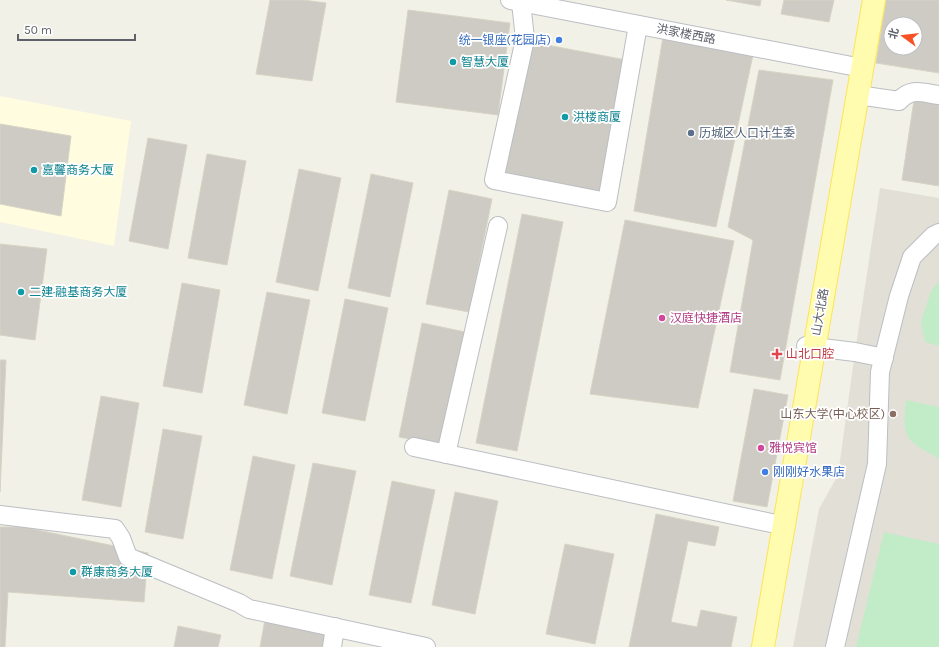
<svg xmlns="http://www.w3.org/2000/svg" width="939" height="647" viewBox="0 0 939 647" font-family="Karla,'Noto Sans SC',sans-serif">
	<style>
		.commercial { fill: #fffcdf }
		.education { fill: #e2e0d6 }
		.green { fill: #c2ebc7 }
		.building { fill: #cdcbc4; stroke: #d7d4c4; fill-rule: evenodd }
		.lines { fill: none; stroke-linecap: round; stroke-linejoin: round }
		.minor-casing { stroke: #bbbec3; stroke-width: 20 }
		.major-casing { stroke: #fee454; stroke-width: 24 }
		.minor { stroke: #fff; stroke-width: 18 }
		.major { stroke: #fffcaf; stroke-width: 22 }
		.shop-dot { fill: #3f7fe0; stroke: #fff; stroke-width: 1.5 }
		.culture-dot { fill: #0f9aa8; stroke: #fff; stroke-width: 1.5 }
		.service-dot { fill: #5c6f8a; stroke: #fff; stroke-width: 1.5 }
		.hotel-dot { fill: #d1479c; stroke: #fff; stroke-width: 1.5 }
		.health-dot { fill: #e0444e; stroke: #fff; stroke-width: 1.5 }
		.education-dot { fill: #8d6e63; stroke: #fff; stroke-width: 1.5 }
		.labels { text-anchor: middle; stroke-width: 3.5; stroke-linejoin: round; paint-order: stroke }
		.street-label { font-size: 12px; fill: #5e6169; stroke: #fff }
		.shop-label { font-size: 12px; fill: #366cbe; stroke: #fff; text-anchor: end }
		.culture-label { font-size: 12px; fill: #0d838f; stroke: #fff; text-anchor: start }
		.service-label { font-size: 12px; fill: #4e5e75; stroke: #fff; text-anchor: start }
		.hotel-label { font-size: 12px; fill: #b23c85; stroke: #fff; text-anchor: start }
		.health-label { font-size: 12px; fill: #be3a42; stroke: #fff; text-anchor: start }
		.education-label { font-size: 12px; fill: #785e54; stroke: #fff; text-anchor: end }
	</style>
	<rect width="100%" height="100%" fill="#f2f1e7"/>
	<polygon class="commercial" points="0,96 131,121 114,246 0,222"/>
	<polygon class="education" points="880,188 939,198 939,647 793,647 819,509 838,475 855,352"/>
	<g class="green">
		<polygon points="939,281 939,346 925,342 921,322 931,291"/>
		<path d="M 906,400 L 939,407 L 939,459 C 930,453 910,444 907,435 C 903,425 905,410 906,400 Z"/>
		<polygon points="884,532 939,544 939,647 856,647"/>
	</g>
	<g class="building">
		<polygon points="270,0 303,0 326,3 312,81 256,74"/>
		<polygon points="726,0 761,0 760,6"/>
		<polygon points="784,0 834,0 829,22 781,14"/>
		<path d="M 886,0 L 939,0 L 939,73 L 876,63 ZM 891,24 L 915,24 L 915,48 L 891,48 Z"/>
		<polygon points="408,10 510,23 498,115 396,102"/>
		<polygon points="663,37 753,55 716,227 634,211"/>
		<polygon points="531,42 626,60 601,194 503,175"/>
		<polygon points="759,70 833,80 780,380 730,372 753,240 728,227"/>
		<polygon points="914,100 939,104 939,186 902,180"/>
		<polygon points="0,124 71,136 61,216 0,204"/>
		<polygon points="148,138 187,145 168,249 129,241"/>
		<polygon points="207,154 246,161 227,265 188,258"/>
		<polygon points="299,169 341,178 318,291 276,282"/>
		<polygon points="371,174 413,183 390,297 348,288"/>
		<polygon points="449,190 492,199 469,312 426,304"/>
		<polygon points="522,214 563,222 517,451 476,443"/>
		<polygon points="625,220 734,241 698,408 590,394"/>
		<polygon points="0,244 47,249 35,340 0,335"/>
		<polygon points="182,283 220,290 202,393 163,386"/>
		<polygon points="267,292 310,300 287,414 244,405"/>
		<polygon points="345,299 388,308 365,421 322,413"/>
		<polygon points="422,323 465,332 442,445 399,437"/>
		<polygon points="0,360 6,360 0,492"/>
		<polygon points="754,389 788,395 767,507 733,501"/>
		<polygon points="101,396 139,403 121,507 82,500"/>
		<polygon points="163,429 202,436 183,539 145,532"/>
		<polygon points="253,456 295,465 272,579 230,570"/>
		<polygon points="313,463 356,471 332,585 290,576"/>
		<polygon points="392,481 435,490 411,603 369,595"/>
		<polygon points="455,492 498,501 475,614 432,605"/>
		<polygon points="656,514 719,527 715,546 688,541 671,622 697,627 701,610 737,617 731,647 629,647"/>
		<polygon points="0,527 23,527 148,553 144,602 8,592 5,647 0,647"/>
		<polygon points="565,544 614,554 595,644 546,634"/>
		<polygon points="266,614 334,629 331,647 260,647"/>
		<polygon points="178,626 221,635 218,647 174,647"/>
	</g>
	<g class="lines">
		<defs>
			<g id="minor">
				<polyline points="510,0 862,68"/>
				<polyline points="521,2 525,39 494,180 607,202 638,25"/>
				<path d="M 858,95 L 899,101 C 911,87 923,93 939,95"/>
				<polyline points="806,346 855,352 884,358"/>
				<polyline points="414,447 776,524"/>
				<polyline points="446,454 498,226"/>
				<polyline points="0,515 115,529 121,538 128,557 239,603 249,609 426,647"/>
				<polyline points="332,647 335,627"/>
				<polyline points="835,647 877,464 880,372 899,296 912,257 933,236 939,233"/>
			</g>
			<polyline id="major" points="763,647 874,0"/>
		</defs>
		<use href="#minor" class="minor-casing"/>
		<use href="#major" class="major-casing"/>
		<use href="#minor" class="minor"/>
		<use href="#major" class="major"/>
	</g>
	<g class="shop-dot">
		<circle cx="559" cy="40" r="4"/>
		<circle cx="765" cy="472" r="4"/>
	</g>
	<g class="culture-dot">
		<circle cx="453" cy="62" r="4"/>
		<circle cx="565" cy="117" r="4"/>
		<circle cx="34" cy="170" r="4"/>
		<circle cx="21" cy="292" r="4"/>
		<circle cx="73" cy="572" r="4"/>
	</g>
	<circle class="service-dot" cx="691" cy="133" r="4"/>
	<g class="hotel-dot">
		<circle cx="662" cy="318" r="4"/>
		<circle cx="761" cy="448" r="4"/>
	</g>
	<path class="health-dot" d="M775 348h4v4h4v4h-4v4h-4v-4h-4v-4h4z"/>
	<circle class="education-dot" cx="893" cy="414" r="4"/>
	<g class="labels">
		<g class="street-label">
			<text transform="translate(686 34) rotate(11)" y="4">洪家楼西路</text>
			<text transform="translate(820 312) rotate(-80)" y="4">山大北路</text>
		</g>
		<g class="shop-label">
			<text x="551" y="44">统一银座(花园店)</text>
			<text x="773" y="476" text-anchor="start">刚刚好水果店</text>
		</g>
		<g class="culture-label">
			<text x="461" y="66">智慧大厦</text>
			<text x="573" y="121">洪楼商厦</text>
			<text x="42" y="174">嘉馨商务大厦</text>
			<text x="29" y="296">二建·融基商务大厦</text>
			<text x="81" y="576">群康商务大厦</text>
		</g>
		<g class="service-label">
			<text x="699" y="137">历城区人口计生委</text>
		</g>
		<g class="hotel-label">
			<text x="670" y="322">汉庭快捷酒店</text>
			<text x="769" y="452">雅悦宾馆</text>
		</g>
		<g class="health-label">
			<text x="786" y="358">山北口腔</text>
		</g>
		<g class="education-label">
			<text x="885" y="418">山东大学(中心校区)</text>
		</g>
	</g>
	<g transform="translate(903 36) rotate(285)"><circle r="19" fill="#ffffff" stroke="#bfc0c3"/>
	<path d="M0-3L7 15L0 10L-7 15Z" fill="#f95126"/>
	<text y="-6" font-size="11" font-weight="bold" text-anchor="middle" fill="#5e6169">北</text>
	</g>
	<path d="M18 34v6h117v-6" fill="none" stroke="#5e6169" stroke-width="2"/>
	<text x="24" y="34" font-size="12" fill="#5e6169" stroke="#ffffff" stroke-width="3" paint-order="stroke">50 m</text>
</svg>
